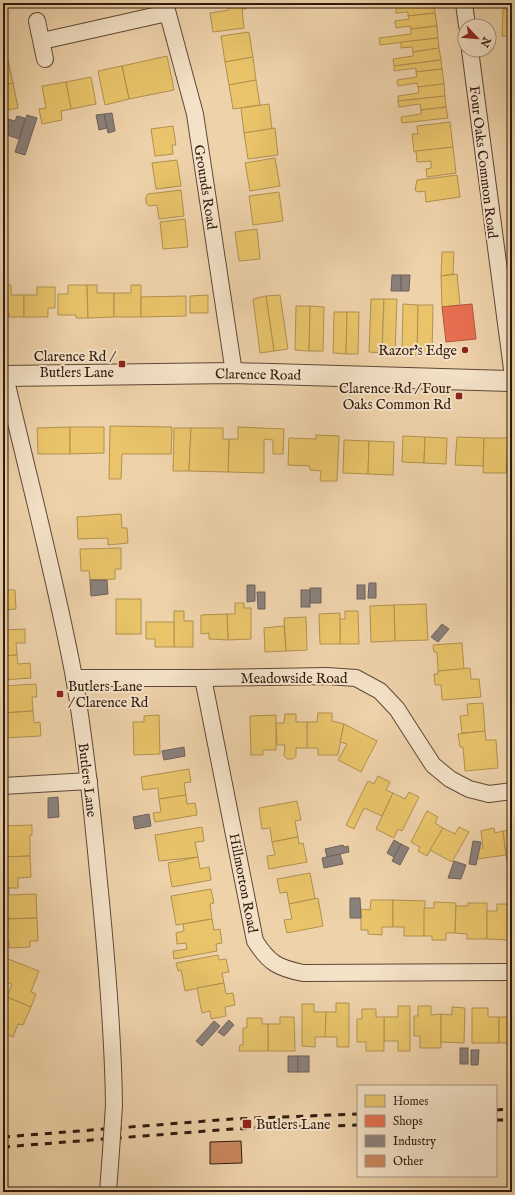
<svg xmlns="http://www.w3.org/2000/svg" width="515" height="1195" viewBox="0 0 515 1195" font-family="'IM FELL English',serif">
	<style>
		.homes { fill: #e9c46a; stroke: #b1914f }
		.shops { fill: #e76f51; stroke: #b0563d }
		.industry { fill: #8a817c; stroke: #6f625b }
		.building { fill: #ca865e; stroke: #2f1a0f }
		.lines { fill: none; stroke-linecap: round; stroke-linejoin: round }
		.minor-casing { stroke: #5f4836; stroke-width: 18 }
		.tertiary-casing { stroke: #5f4836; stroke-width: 22 }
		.minor { stroke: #f4e2c8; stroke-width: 16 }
		.tertiary { stroke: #f4e2c8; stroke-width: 20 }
		.rail { stroke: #2f1a0f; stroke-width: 3; stroke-dasharray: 7 7; stroke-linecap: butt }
		.minor-bridge-casing { stroke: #5f4836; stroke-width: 18; stroke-linecap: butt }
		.minor-bridge { stroke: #f4e2c8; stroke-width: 16 }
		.poi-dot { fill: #8f2418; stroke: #f4e2c8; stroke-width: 1.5 }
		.labels { text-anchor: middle; stroke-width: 4; stroke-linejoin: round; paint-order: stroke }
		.street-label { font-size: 14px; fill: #2f1a0f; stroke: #f4e2c8 }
		.poi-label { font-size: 14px; fill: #2f1a0f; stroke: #f4e2c8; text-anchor: end }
	</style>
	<rect width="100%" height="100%" fill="#eed2aa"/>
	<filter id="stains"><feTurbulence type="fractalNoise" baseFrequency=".005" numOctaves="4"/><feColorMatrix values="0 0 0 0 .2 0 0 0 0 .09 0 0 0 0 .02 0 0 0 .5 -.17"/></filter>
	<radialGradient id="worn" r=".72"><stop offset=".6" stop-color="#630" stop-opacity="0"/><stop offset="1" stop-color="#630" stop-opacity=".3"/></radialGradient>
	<g class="homes">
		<polygon points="228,3 245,3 246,9 242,9 244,28 213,32 210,13 229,10"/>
		<polygon points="385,3 429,3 385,8"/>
		<polygon points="434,3 435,13 408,16 408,12 396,13 396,7"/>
		<polygon points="511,3 512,36 502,36 503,9 510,9"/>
		<polygon points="435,13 437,26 411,29 410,26 396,28 395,21 409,19 408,16"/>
		<polygon points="437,26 438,38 380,45 379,38 411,34 411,29"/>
		<polygon points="249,32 253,57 225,62 221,36"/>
		<polygon points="438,38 439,48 413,52 412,47 401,48 401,42"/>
		<polygon points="508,45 512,45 512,64 509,64"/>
		<polygon points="439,48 441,60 394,66 393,59 413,56 413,52"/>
		<polygon points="167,56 174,90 129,99 122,66"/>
		<polygon points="253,57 256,80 229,85 225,62"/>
		<polygon points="8,60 13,83 3,85 3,61"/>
		<polygon points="441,60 442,69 416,72 416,68 394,71 394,66"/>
		<polygon points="122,66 129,99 105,105 98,71"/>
		<polygon points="442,69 444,84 418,87 417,83 398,86 397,80 417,77 416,72"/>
		<polygon points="91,77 96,104 71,109 66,82"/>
		<polygon points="256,80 260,105 233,109 229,85"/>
		<polygon points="66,82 71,109 61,111 62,120 42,124 39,109 46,108 42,86"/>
		<polygon points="13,83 18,108 3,111 3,85"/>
		<polygon points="444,84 445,96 398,101 398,96 419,93 418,87"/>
		<polygon points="445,96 446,107 421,110 420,104 399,107 398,101"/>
		<polygon points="269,104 272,129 244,133 241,108"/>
		<polygon points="446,107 448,118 402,123 401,117 421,114 421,110"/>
		<polygon points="450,122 453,147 414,152 412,134 418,134 417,126"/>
		<polygon points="173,126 176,145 172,145 173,154 155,156 151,129"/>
		<polygon points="275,128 278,155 248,159 244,133"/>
		<polygon points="453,147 456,173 427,177 426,169 431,168 431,161 417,162 416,151"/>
		<polygon points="275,158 280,186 250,191 245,163"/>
		<polygon points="177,160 181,186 156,189 152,163"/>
		<polygon points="457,175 460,197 426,202 425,191 418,192 415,190 417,180"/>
		<polygon points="181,190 184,216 159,219 157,205 149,206 146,203 146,197 148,194"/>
		<polygon points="279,192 283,221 253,225 249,196"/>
		<polygon points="185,219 188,247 163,249 160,222"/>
		<polygon points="257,229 260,259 239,261 235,232"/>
		<polygon points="442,252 454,252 453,274 441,276"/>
		<polygon points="457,274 460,305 442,307 441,276"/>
		<polygon points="3,285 11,285 11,295 24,295 24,317 9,317 9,313 3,313"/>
		<polygon points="68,285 87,285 88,318 76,318 76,315 58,315 58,294 68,294"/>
		<polygon points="87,285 97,285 97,293 114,293 114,317 88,318"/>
		<polygon points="131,285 141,285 141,317 114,317 114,293 131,293"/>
		<polygon points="37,287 55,287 55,308 48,308 48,317 24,317 24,295 37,295"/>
		<polygon points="208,295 208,313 190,313 190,296"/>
		<polygon points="280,295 288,349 274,351 266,296"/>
		<polygon points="186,296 186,316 141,317 141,297"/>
		<polygon points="266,296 274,351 260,353 253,299"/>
		<polygon points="371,299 384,299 382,353 369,352"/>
		<polygon points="384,299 397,299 395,353 382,353"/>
		<polygon points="403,304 418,305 417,355 402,354"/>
		<polygon points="418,305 433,305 432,355 417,355"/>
		<polygon points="296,306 310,306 309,351 295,350"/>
		<polygon points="310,306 324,307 323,351 309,351"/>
		<polygon points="334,312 347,312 346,354 333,353"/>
		<polygon points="347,312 359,312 358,354 346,354"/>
		<polygon points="110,426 172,427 171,454 122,454 121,479 109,479"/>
		<polygon points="70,427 70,454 38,454 37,428"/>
		<polygon points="70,427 104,427 104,453 70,454"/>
		<polygon points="238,427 284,429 283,454 273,454 273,440 264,439 264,473 228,472 229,439 238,439"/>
		<polygon points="174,428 191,428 189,471 173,471"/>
		<polygon points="191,428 223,428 223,439 229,439 228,472 189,471"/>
		<polygon points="316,435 339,436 337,481 320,481 321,471 310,470 310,466 288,465 289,438 316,439"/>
		<polygon points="403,436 425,437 424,463 402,462"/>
		<polygon points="425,437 447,438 446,464 424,463"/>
		<polygon points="457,437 484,438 483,466 455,465"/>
		<polygon points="484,438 508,438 506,473 483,473"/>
		<polygon points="344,440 369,441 368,474 343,473"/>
		<polygon points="369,441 394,442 393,475 368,474"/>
		<polygon points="121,514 122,528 127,528 128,543 108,545 108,538 78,539 77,517"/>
		<polygon points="3,539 6,582 3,582"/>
		<polygon points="121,548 121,569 115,569 115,579 90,580 89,571 81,571 80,549"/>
		<polygon points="3,590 15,590 16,609 3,610"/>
		<rect x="116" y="599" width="25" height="35"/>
		<polygon points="235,603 244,603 244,608 251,608 251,639 228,640 227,614 235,614"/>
		<polygon points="426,604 428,640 395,641 394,605"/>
		<polygon points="394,605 395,641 371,642 370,606"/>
		<polygon points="174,611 184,611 184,621 193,621 193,647 174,647"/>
		<polygon points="345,611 358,611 359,644 340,644 340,619 345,619"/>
		<polygon points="340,613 340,644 320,644 319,614"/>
		<polygon points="227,614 228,640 209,639 209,633 201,634 201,615"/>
		<polygon points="306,617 307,650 286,651 284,618"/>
		<polygon points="146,622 174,622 174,647 155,647 155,639 146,639"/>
		<polygon points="284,626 286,651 265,652 264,628"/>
		<polygon points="25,629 25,643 16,643 17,655 3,656 3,630"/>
		<polygon points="462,643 464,669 438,671 437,652 434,652 433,645"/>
		<polygon points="17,655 18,664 30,663 31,678 3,680 3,656"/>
		<polygon points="470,668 471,679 479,679 481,697 442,700 441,685 435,685 434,674 438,674 438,671"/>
		<polygon points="36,684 37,697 32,697 33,711 3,713 3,686"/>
		<polygon points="483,703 485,731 462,733 460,716 468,715 467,704"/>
		<polygon points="33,711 34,723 40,722 41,736 3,738 3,713"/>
		<polygon points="318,713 332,713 332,721 344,724 338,755 318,755 318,748 307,748 307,722 317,722"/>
		<polygon points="285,714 296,714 296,722 307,722 307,748 296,748 296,756 293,759 287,759 284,756 285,745 277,745 276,723 284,723"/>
		<polygon points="159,715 160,754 134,755 133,722 144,722 144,716"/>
		<polygon points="276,715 276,750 263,750 263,755 251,755 250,716"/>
		<polygon points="344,724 377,741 361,772 338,760 347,744 340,742"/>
		<polygon points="485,731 486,740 496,740 498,768 465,771 463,747 460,747 458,734"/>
		<polygon points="189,769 191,782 184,783 186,795 159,799 158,788 143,790 141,777"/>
		<polygon points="378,776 390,782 386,790 393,793 382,816 364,808 354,829 346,825 368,781 374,784"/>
		<polygon points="409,792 419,797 402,831 398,829 394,838 376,829 393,793 405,799"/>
		<polygon points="186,795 187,804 195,803 197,815 155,822 153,813 161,812 159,799"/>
		<polygon points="297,801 301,820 295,821 298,837 272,842 270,828 262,829 259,808"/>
		<polygon points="427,811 438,817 435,823 443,828 427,856 418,851 420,847 411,842"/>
		<polygon points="3,817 4,826 32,825 32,835 30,835 30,856 3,857"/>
		<polygon points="202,827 204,841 195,842 198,857 159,861 155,835"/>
		<polygon points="459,827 469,832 452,862 430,850 443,828 455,834"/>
		<polygon points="494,828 495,833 503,831 506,855 477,859 479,848 483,848 481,831"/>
		<polygon points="512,830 512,862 507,862 503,831"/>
		<polygon points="298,837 299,844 303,843 307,862 269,869 267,856 275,855 272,842"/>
		<polygon points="30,856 31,877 18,878 18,888 6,888 5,878 3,879 3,857"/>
		<polygon points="198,857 200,869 209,867 211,880 172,887 168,863"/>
		<polygon points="310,873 315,899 289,904 287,892 280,893 277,879"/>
		<polygon points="3,888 9,888 9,895 36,894 37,918 3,919"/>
		<polygon points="211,889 214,903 210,904 212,919 176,925 171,896"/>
		<polygon points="318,898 323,926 287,933 284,920 292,919 289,904"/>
		<polygon points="371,900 393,900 393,927 382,927 382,935 368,934 368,930 361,930 361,909 370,910"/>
		<polygon points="393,900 425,901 424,936 404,936 404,927 393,927"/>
		<polygon points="434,902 456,903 455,933 446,933 446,940 432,940 432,936 424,936 424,908 434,908"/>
		<polygon points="468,903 487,903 487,939 467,939 467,934 455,933 456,906 468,906"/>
		<polygon points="497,904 509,904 509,907 512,907 512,932 509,932 508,940 487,939 487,911 497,911"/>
		<polygon points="37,918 38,941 30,941 30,947 9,948 9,941 3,941 3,928 8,928 8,919"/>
		<polygon points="212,919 214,930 220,929 222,943 216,944 217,951 174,959 173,951 187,949 186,943 177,944 176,933 184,931 183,924"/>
		<polygon points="218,955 219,960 226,959 229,972 222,973 224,983 185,991 181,970 178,971 176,963"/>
		<polygon points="3,957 39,971 31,992 36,994 31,1007 7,997 12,984 3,981"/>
		<polygon points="224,983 226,994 233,993 235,1005 225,1007 226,1016 211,1019 210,1011 202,1013 197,988"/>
		<polygon points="7,997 31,1007 23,1025 18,1024 13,1037 3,1033 3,1007"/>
		<polygon points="336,1003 349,1003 349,1047 337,1047 337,1037 325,1037 326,1012 336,1012"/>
		<polygon points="302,1004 314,1004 314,1012 326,1012 325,1037 315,1037 315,1047 302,1046"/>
		<polygon points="398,1006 410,1006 410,1051 398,1051 398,1041 384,1041 384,1017 398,1017"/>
		<polygon points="418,1006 431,1006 431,1015 441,1014 441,1048 420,1048 420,1036 414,1036 414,1016 418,1016"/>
		<polygon points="452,1007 465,1008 464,1043 441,1042 441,1014 452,1015"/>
		<polygon points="472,1008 488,1008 488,1017 499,1017 499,1043 472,1043"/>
		<polygon points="510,1008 512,1008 512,1051 510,1051 510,1043 499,1043 499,1017 510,1017"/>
		<polygon points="362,1009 376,1009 376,1017 384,1017 384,1051 366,1051 366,1042 357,1042 357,1019 362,1019"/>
		<polygon points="280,1017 294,1017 295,1051 268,1051 268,1024 280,1024"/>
		<polygon points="247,1018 262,1018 262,1024 268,1024 268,1051 239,1051 240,1045 243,1045 243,1028 247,1028"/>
	</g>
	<polygon class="shops" points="472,304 476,339 446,342 442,307"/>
	<g class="industry">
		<polygon points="112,113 115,131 108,133 104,114"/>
		<polygon points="104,114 107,128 99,130 96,115"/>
		<polygon points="27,115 37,118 25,155 15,152"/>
		<polygon points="17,116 25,118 19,139 4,134 8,119 15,121"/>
		<polygon points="392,275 401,275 401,291 391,291"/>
		<polygon points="401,275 410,275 409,291 401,291"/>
		<polygon points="90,580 107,580 108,594 91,596"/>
		<polygon points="369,583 376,583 376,598 368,598"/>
		<polygon points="247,585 255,585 255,601 247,602"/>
		<rect x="357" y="585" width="8" height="14"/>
		<rect x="310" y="588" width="11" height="15"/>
		<rect x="301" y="590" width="9" height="17"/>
		<polygon points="257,592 265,592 265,609 258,609"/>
		<polygon points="442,624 449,629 438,642 431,637"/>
		<polygon points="184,747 185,756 164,760 162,751"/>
		<polygon points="58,797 59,817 48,818 48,798"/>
		<polygon points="149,814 151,826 135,829 133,817"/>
		<polygon points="394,840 401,844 394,857 387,853"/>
		<polygon points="473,841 481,842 476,865 469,864"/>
		<polygon points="401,844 409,848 400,865 392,861"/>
		<polygon points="343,845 344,847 348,846 349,852 327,857 325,849"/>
		<polygon points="340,854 343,864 324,868 322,858"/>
		<polygon points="454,861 466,865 461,879 448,878"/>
		<polygon points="350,898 360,898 361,918 350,918"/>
		<polygon points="229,1020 234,1025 224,1036 218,1032"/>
		<polygon points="214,1021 220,1026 202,1046 196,1041"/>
		<rect x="460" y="1048" width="8" height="16"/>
		<polygon points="471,1050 479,1050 478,1065 471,1065"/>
		<rect x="288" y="1056" width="10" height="16"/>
		<rect x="298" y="1056" width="11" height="16"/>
	</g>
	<polygon class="building" points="241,1141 242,1163 210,1164 210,1142"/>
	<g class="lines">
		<defs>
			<g id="minor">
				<polyline points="165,3 195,114 234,373"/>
				<polyline points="464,3 467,26"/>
				<polyline points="37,21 45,59"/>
				<polyline points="42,41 167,13"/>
				<polyline points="470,50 512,369"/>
				<path d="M 5,376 C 28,476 55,576 74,677 C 85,741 92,807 98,872 C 106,950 113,1027 114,1105"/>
				<polyline points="74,678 203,678 327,676 356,678 380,691 397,709 433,765 450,779 469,789 489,794 512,791"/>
				<path d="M 203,678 L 255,941 C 269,963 278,968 303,973 L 512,972"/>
				<polyline points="3,786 89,781"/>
				<polyline points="108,1192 111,1151"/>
			</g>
			<polyline id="tertiary" points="3,376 234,373 512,381"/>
		</defs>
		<use href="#minor" class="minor-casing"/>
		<use href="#tertiary" class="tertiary-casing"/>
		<use href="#minor" class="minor"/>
		<use href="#tertiary" class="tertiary"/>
		<g class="rail">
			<polyline points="496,1110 512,1109"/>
			<polyline points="496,1120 512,1120"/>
			<polyline points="3,1137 232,1119 358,1114"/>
			<polyline points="3,1147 232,1129 358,1125"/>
		</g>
		<defs>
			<polyline id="minor-bridge" points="111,1151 114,1105"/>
		</defs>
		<use href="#minor-bridge" class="minor-bridge-casing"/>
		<use href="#minor-bridge" class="minor-bridge"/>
	</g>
	<g class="poi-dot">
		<circle cx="465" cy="350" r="4"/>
		<rect x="118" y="360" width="8" height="8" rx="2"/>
		<rect x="455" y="392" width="8" height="8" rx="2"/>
		<rect x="56" y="690" width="8" height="8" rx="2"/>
		<rect x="242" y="1119" width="10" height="10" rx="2"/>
	</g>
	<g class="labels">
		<g class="street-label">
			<text transform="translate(484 162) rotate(83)" y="5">Four Oaks Common Road</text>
			<text transform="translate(206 187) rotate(81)" y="5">Grounds Road</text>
			<text transform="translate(258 374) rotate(1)" y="5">Clarence Road</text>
			<text x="294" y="683">Meadowside Road</text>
			<text transform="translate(88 780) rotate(83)" y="5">Butlers Lane</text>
			<text transform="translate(244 883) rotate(79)" y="5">Hillmorton Road</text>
		</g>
		<g class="poi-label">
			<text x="457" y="355">Razor's Edge</text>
			<text x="114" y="361">Clarence Rd /<tspan x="114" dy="16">Butlers Lane</tspan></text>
			<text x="451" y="393">Clarence Rd / Four<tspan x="451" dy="16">Oaks Common Rd</tspan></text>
			<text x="68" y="691" text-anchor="start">Butlers Lane<tspan x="68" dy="16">/ Clarence Rd</tspan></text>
			<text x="256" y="1129" text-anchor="start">Butlers Lane</text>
		</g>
	</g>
	<rect width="515" height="1195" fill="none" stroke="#eed2aa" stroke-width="16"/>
	<rect x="4" y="4" width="507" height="1187" fill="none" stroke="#2f1a0f" stroke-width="2"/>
	<rect x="8" y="8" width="499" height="1179" fill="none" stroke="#2f1a0f"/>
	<rect x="357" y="1085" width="140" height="92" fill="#f4e2c8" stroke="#a5927e"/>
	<rect x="365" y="1095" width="20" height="12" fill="#e9c46a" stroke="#a5927e"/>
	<text x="393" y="1105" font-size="12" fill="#2f1a0f">Homes</text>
	<rect x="365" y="1115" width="20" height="12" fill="#e76f51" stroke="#a5927e"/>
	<text x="393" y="1125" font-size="12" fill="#2f1a0f">Shops</text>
	<rect x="365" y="1135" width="20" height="12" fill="#8a817c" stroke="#a5927e"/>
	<text x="393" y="1145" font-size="12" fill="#2f1a0f">Industry</text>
	<rect x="365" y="1155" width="20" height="12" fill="#ca865e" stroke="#a5927e"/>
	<text x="393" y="1165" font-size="12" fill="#2f1a0f">Other</text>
	<g transform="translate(477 38) rotate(116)"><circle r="19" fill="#f4e2c8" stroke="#a5927e"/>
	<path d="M0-3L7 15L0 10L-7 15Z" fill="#8f2418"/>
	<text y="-6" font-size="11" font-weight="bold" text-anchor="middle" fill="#2f1a0f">N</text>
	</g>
	<rect width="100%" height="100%" filter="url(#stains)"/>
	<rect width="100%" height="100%" fill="url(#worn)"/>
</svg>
